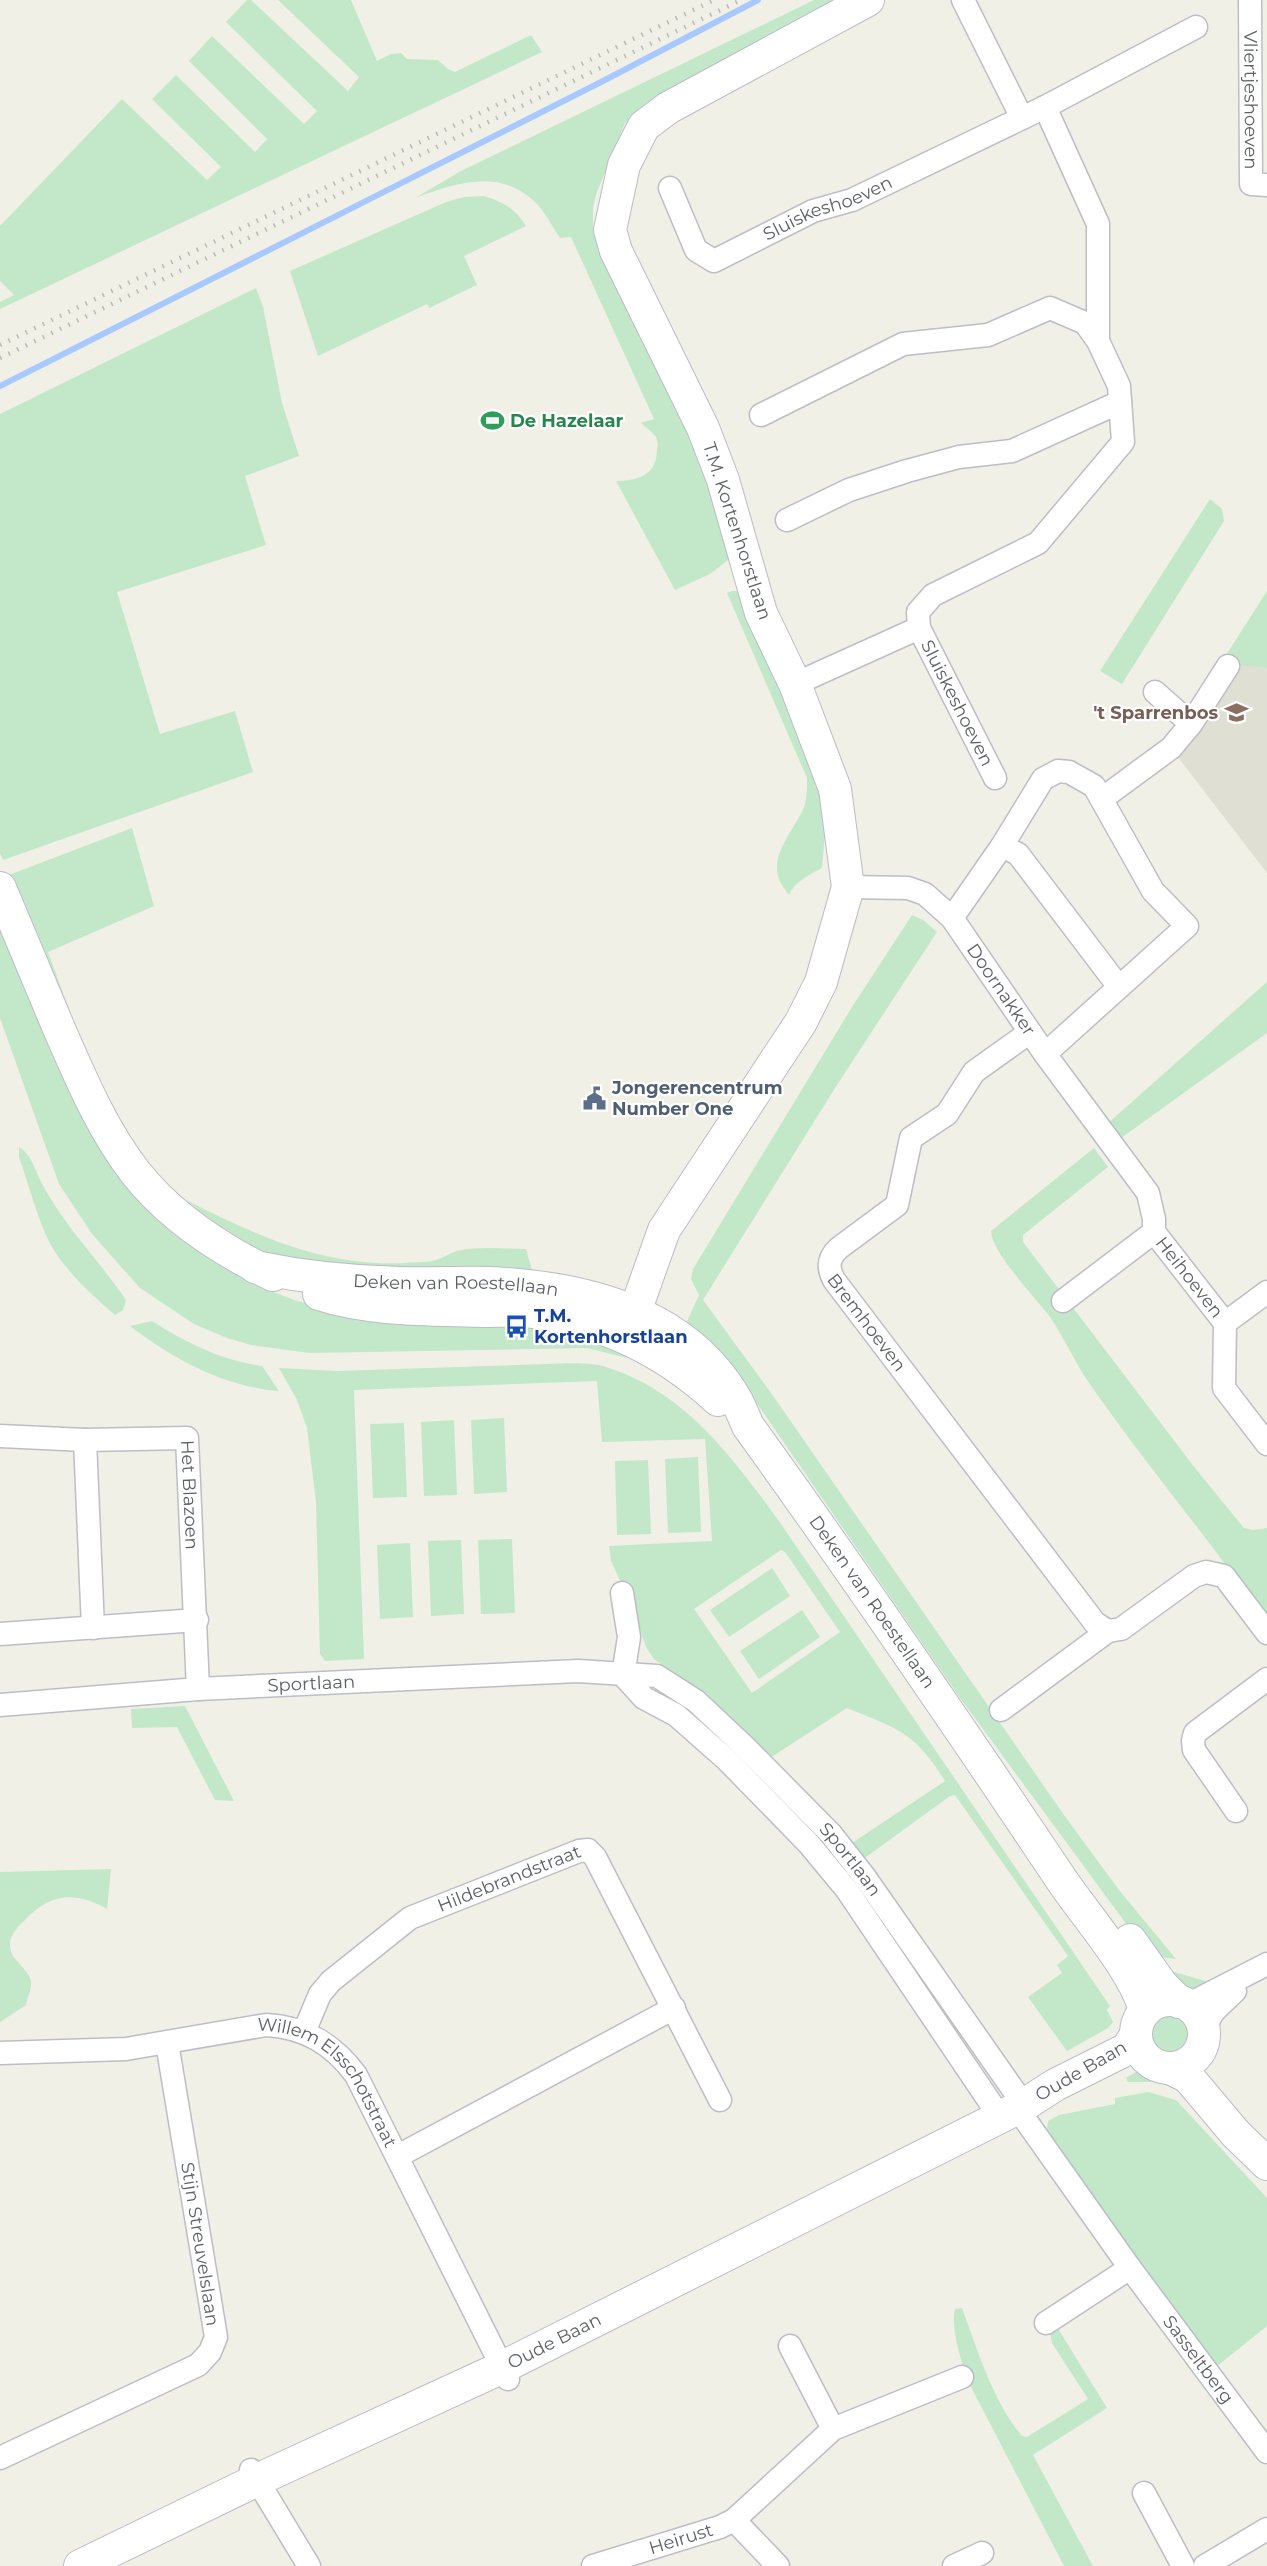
<svg xmlns="http://www.w3.org/2000/svg" width="1267" height="2566" viewBox="0 0 1267 2566" font-family="Montserrat,sans-serif">
	<style>
		.education { fill: #e0dfd4 }
		.green { fill: #c2e8c9; fill-rule: evenodd }
		.lines { fill: none; stroke-linecap: round; stroke-linejoin: round }
		.stream { stroke: #a7c9ff; stroke-width: 6 }
		.street-casing { stroke: #bdbec5; stroke-width: 25 }
		.secondary-casing { stroke: #bbbdc4; stroke-width: 34 }
		.street { stroke: #fff; stroke-width: 22 }
		.secondary { stroke: #fff; stroke-width: 32 }
		.rail { stroke: #b9b9ba; stroke-width: 4.5; stroke-dasharray: 1.5 8; stroke-linecap: butt }
		.labels { text-anchor: middle; stroke-width: 4.5; stroke-linejoin: round; paint-order: stroke }
		.street-label { font-size: 18px; fill: #5d6067; stroke: #fff }
		.leisure-label { font-size: 18px; font-weight: bold; fill: #27864d; stroke: #fff; text-anchor: start }
		.education-label { font-size: 18px; font-weight: bold; fill: #785e54; stroke: #fff; text-anchor: end }
		.service-label { font-size: 18px; font-weight: bold; fill: #4e5e75; stroke: #fff; text-anchor: start }
		.transit-label { font-size: 18px; font-weight: bold; fill: #164399; stroke: #fff; text-anchor: start }
	</style>
	<rect width="100%" height="100%" fill="#f0f0e6"/>
	<polygon class="education" points="1267,612 1267,873 1174,752"/>
	<g class="green">
		<polygon points="247,0 251,0 348,91 359,77 278,0 351,0 377,61 391,54 401,53 407,59 438,60 448,69 455,72 531,35 542,52 0,309 0,302 14,295 0,281 0,226 122,99 207,180 221,167 152,99 176,75 255,152 267,139 189,61 212,36 304,124 317,111 226,22"/>
		<path d="M 814,0 L 849,0 L 643,109 L 625,123 L 597,192 L 593,207 L 593,230 L 709,466 L 732,557 L 710,574 L 675,590 L 616,481 C 637,481 656,476 657,451 C 658,446 658,442 656,437 C 653,432 646,428 641,423 L 654,419 L 571,237 L 560,238 C 552,226 544,210 533,200 C 497,168 454,184 415,198 L 461,171 Z"/>
		<path d="M 484,196 C 503,202 515,208 526,226 L 464,256 L 477,285 L 429,308 L 427,304 L 318,356 L 290,271 L 446,202 L 464,197 Z"/>
		<polygon points="256,288 263,307 282,403 299,456 245,476 266,545 117,592 160,734 235,711 253,772 3,860 0,853 0,414"/>
		<polygon points="1210,499 1222,509 1224,521 1122,684 1100,671"/>
		<path d="M 732,591 L 739,591 L 816,767 L 825,833 L 822,868 C 809,875 795,881 789,895 C 786,890 781,885 779,879 C 770,856 793,830 803,810 C 807,801 807,789 807,778 L 727,593 Z"/>
		<polygon points="1267,591 1267,668 1221,663"/>
		<polygon points="132,828 154,906 48,952 91,1070 9,875"/>
		<polygon points="912,915 923,920 937,932 835,1088 703,1300 769,1390 1064,1815 1119,1890 1176,1959 1159,1957 1152,1959 958,1695 749,1392 684,1328 699,1295 691,1279 693,1269 852,1007"/>
		<polygon points="0,925 190,1243 232,1272 268,1290 297,1301 332,1308 532,1318 635,1349 627,1358 587,1348 310,1353 251,1345 227,1338 194,1324 140,1288 92,1234 59,1184 0,1018"/>
		<polygon points="1267,982 1267,1033 1117,1141 1106,1125"/>
		<path d="M 19,1147 C 32,1155 34,1168 41,1182 C 64,1226 98,1259 126,1300 L 123,1310 L 115,1315 C 91,1294 67,1273 51,1245 C 39,1224 28,1182 19,1157 Z"/>
		<path d="M 1094,1148 L 1108,1167 L 1023,1235 L 1023,1242 L 1195,1468 L 1244,1528 L 1253,1530 L 1267,1528 L 1267,1622 C 1212,1542 1148,1468 1092,1387 C 1076,1365 1065,1339 1050,1317 C 1036,1298 991,1252 991,1231 Z"/>
		<path d="M 186,1200 C 255,1235 324,1267 404,1263 C 414,1262 426,1263 436,1260 C 443,1258 450,1253 457,1251 C 480,1246 504,1249 526,1249 L 534,1277 L 426,1274 L 273,1257 L 225,1233 Z"/>
		<path d="M 152,1321 C 187,1343 220,1360 262,1366 L 279,1391 C 222,1386 175,1360 130,1326 Z"/>
		<path d="M 545,1364 C 566,1364 589,1361 609,1368 C 687,1393 735,1461 781,1524 L 1097,1987 L 1110,2006 L 1107,2010 L 1113,2022 L 1108,2028 L 1067,2051 L 1028,1997 L 1062,1973 L 1057,1965 L 1068,1956 L 955,1795 L 950,1796 L 862,1860 L 849,1845 L 945,1781 C 915,1732 898,1729 847,1708 L 770,1758 L 708,1697 L 654,1659 L 646,1647 L 634,1611 L 611,1561 L 609,1546 L 712,1541 L 705,1439 L 602,1442 L 597,1381 L 354,1390 L 364,1659 L 325,1661 L 320,1654 L 316,1502 L 307,1428 L 297,1400 L 279,1368 L 337,1371 ZM 781,1550 L 785,1552 L 840,1632 L 752,1693 L 694,1609 Z"/>
		<polygon points="504,1418 507,1492 474,1494 471,1420"/>
		<polygon points="454,1420 457,1495 424,1496 421,1422"/>
		<polygon points="404,1423 407,1497 373,1498 370,1424"/>
		<polygon points="698,1457 701,1532 668,1533 665,1459"/>
		<polygon points="648,1460 651,1534 617,1535 615,1461"/>
		<polygon points="512,1539 515,1613 481,1614 478,1540"/>
		<polygon points="461,1540 464,1614 431,1616 428,1541"/>
		<polygon points="410,1543 413,1617 380,1619 377,1545"/>
		<polygon points="772,1568 790,1596 729,1637 710,1610"/>
		<polygon points="802,1610 820,1637 759,1679 740,1651"/>
		<polygon points="185,1706 234,1801 215,1800 177,1727 132,1728 131,1709"/>
		<path d="M 111,1869 L 107,1909 C 76,1891 50,1893 25,1920 C 18,1926 11,1934 10,1943 C 9,1960 25,1965 30,1978 C 34,1987 27,1996 26,2005 L 0,2022 L 0,1872 Z"/>
		<polygon points="1164,1969 1209,1982 1188,1993"/>
		<circle cx="1170" cy="2034" r="20"/>
		<path d="M 1136,2072 C 1155,2070 1170,2083 1185,2093 L 1158,2082 L 1128,2082 L 1126,2078 Z"/>
		<polygon points="1148,2092 1176,2100 1267,2198 1267,2326 1216,2367 1050,2141 1052,2138 1047,2129 1048,2121 1059,2115 1115,2104 1115,2098"/>
		<path d="M 962,2308 C 978,2351 992,2400 1022,2436 L 1027,2437 L 1088,2399 L 1052,2343 L 1050,2332 L 1057,2327 L 1107,2408 L 1033,2455 L 1093,2566 L 1064,2566 L 971,2387 C 963,2368 950,2329 955,2309 Z"/>
	</g>
	<g class="lines">
		<polyline class="stream" points="0,386 605,80 758,0"/>
		<defs>
			<g id="street">
				<polyline points="963,0 1022,118"/>
				<path id="s1" d="M 1250,0 L 1251,184 L 1267,185"/>
				<polyline points="1045,107 1098,224 1098,341"/>
				<path id="s2" d="M 670,188 L 696,250 L 714,261 L 813,211 L 852,200 L 1045,107 L 1196,27"/>
				<path id="s3" d="M 761,415 L 903,344 L 988,335 L 1050,308 L 1085,323 L 1098,341 L 1119,386 L 1123,442 L 1038,543 L 933,595 L 918,612 L 919,628 L 995,778"/>
				<polyline points="787,520 849,490 907,471 959,457 1012,451 1120,402"/>
				<polyline points="795,684 919,628"/>
				<polyline points="1155,692 1191,724"/>
				<polyline points="1103,798 1171,748 1191,724 1228,666"/>
				<polyline points="1002,846 1018,854 1119,987"/>
				<path id="s4" d="M 848,887 L 908,888 L 925,894 L 952,918 L 1045,1054 L 1148,1193 L 1154,1219 L 1154,1232 L 1225,1323 L 1224,1388 L 1267,1444"/>
				<polyline points="952,918 1002,846 1043,779 1058,771 1069,772 1094,786 1153,891 1187,926 1045,1054"/>
				<path id="s5" d="M 1030,1032 L 974,1072 L 947,1114 L 911,1138 L 897,1205 L 839,1248 C 828,1258 827,1267 834,1280 L 1095,1623 L 1108,1631"/>
				<polyline points="1063,1301 1154,1232"/>
				<polyline points="1225,1323 1267,1292"/>
				<path id="s6" d="M 0,1436 L 85,1440 L 187,1438 L 198,1689"/>
				<polyline points="85,1440 93,1628"/>
				<polyline points="622,1593 629,1637 623,1675"/>
				<polyline points="0,1634 197,1620"/>
				<polyline points="623,1675 644,1698 676,1715 727,1760 809,1844 847,1890 1000,2117"/>
				<path id="s7" d="M 0,1705 L 198,1689 L 578,1671 L 657,1676 L 696,1701 L 744,1746 L 831,1834 L 864,1876 L 1024,2105"/>
				<polyline points="1001,1710 1108,1631 1121,1629 1194,1576 1206,1572 1224,1576 1267,1633"/>
				<polyline points="1236,1811 1194,1750 1193,1741 1195,1733 1267,1679"/>
				<polyline points="1187,2005 1267,1964"/>
				<polyline points="1204,2029 1213,2012 1235,1991"/>
				<path id="s8" d="M 304,2032 L 320,1994 L 331,1981 L 410,1918 L 579,1851 L 588,1850 L 595,1857 L 720,2100"/>
				<path id="s9" d="M 0,2053 L 126,2049 L 266,2025 C 305,2027 333,2044 356,2075 L 508,2379"/>
				<path id="s10" d="M 1017,2108 L 1130,2268 L 1267,2452"/>
				<polyline points="398,2156 674,2008"/>
				<polyline points="1046,2323 1130,2268"/>
				<polyline points="790,2346 833,2429"/>
				<polyline points="0,2458 198,2365 210,2352 216,2337 167,2043"/>
				<polyline points="251,2470 309,2566"/>
				<polyline points="1144,2493 1183,2566"/>
				<polyline points="734,2520 778,2566"/>
				<path id="s11" d="M 593,2566 L 720,2527 L 734,2520 L 833,2429 L 962,2377"/>
				<polyline points="954,2566 982,2553"/>
				<polyline points="1205,2566 1267,2529"/>
			</g>
			<g id="secondary">
				<path d="M 0,888 C 20,936 40,984 60,1031 C 82,1081 102,1129 135,1172 C 171,1218 221,1250 273,1275"/>
				<path id="s12" d="M 255,1267 C 303,1277 350,1282 399,1283 C 429,1284 460,1282 490,1283 C 581,1287 681,1311 732,1393 C 739,1403 743,1415 748,1426 C 856,1576 960,1728 1063,1882 C 1087,1917 1136,1973 1145,2011"/>
				<path d="M 319,1294 C 372,1311 430,1309 486,1311 C 501,1311 517,1310 532,1312 C 604,1321 665,1351 718,1400"/>
				<polyline points="626,1337 664,1230 801,1022 821,982 848,887 835,789 795,684 761,613 723,480 703,428 616,251 610,230 624,165 644,126 668,108 868,0"/>
				<polyline points="1130,1940 1162,1985 1179,2002"/>
				<circle cx="1170" cy="2034" r="34"/>
				<polyline points="1172,2069 1188,2077 1236,2134 1267,2164"/>
				<path id="s13" d="M 80,2566 L 257,2480 L 503,2367 L 1024,2105 L 1055,2085 L 1127,2049 L 1136,2035"/>
			</g>
		</defs>
		<use href="#street" class="street-casing"/>
		<use href="#secondary" class="secondary-casing"/>
		<use href="#street" class="street"/>
		<use href="#secondary" class="secondary"/>
		<g class="rail">
			<polyline points="0,345 714,0"/>
			<polyline points="0,358 741,0"/>
		</g>
	</g>
	<defs>
		<symbol id="stadium-bare" viewBox="-9 -9 18 18"><path d="M0-5a6.5 5 0 1 0 0 10a6.5 5 0 1 0 0-10ZM-3.5-1.8h7v3.6h-7Z" fill="#2e9e5b" stroke="#fff" stroke-width="2.5" paint-order="stroke"/></symbol>
		<symbol id="school-bare" viewBox="-9 -9 18 18"><path d="M0-5L7-2L0 1L-7-2ZM-4 1L0 2.5L4 1V4Q0 6-4 4Z" fill="#8d6e63" stroke="#fff" stroke-width="2.5" paint-order="stroke"/></symbol>
		<symbol id="civic-bare" viewBox="-9 -9 18 18"><path d="M-.6-6.5H3V-4.5H.6V-3L4-1V1h2V6H-6V1h2V-1L-.6-3ZM-1.2 2.5V6h2.4V2.5Z" fill="#5c6f8a" stroke="#fff" stroke-width="2.5" paint-order="stroke"/></symbol>
		<symbol id="bus-bare" viewBox="-9 -9 18 18"><path d="M-5-6H5V4H4V6H2V4H-2V6H-4V4H-5ZM-3.5-4V0h7V-4ZM-3.5 1.2v1.5H-2V1.2ZM2 1.2v1.5H3.5V1.2Z" fill="#1a4fb4" stroke="#fff" stroke-width="2.5" paint-order="stroke"/></symbol>
	</defs>
	<g fill-rule="evenodd">
		<use href="#stadium-bare" x="476" y="404" width="33" height="33"/>
		<use href="#school-bare" x="1220" y="696" width="33" height="33"/>
		<use href="#civic-bare" x="578" y="1082" width="33" height="33"/>
		<use href="#bus-bare" x="500" y="1310" width="33" height="33"/>
	</g>
	<g class="labels">
		<g class="street-label">
			<text dy="6" stroke="none"><textPath href="#s1" startOffset="100">Vliertjeshoeven</textPath></text>
			<text dy="6" stroke="none"><textPath href="#s2" startOffset="214">Sluiskeshoeven</textPath></text>
			<text transform="translate(737 531) rotate(72)" y="6">T.M. Kortenhorstlaan</text>
			<text dy="6" stroke="none"><textPath href="#s3" startOffset="850">Sluiskeshoeven</textPath></text>
			<text dy="6" stroke="none"><textPath href="#s4" startOffset="201">Doornakker</textPath></text>
			<text dy="6" stroke="none"><textPath href="#s4" startOffset="549">Heihoeven</textPath></text>
			<text dy="6" stroke="none"><textPath href="#s12" startOffset="202">Deken van Roestellaan</textPath></text>
			<text dy="6" stroke="none"><textPath href="#s5" startOffset="392">Bremhoeven</textPath></text>
			<text dy="6" stroke="none"><textPath href="#s6" startOffset="244">Het Blazoen</textPath></text>
			<text dy="6" stroke="none"><textPath href="#s12" startOffset="765">Deken van Roestellaan</textPath></text>
			<text dy="6" stroke="none"><textPath href="#s7" startOffset="312">Sportlaan</textPath></text>
			<text dy="6" stroke="none"><textPath href="#s7" startOffset="926">Sportlaan</textPath></text>
			<text dy="6" stroke="none"><textPath href="#s8" startOffset="266">Hildebrandstraat</textPath></text>
			<text transform="translate(1081 2071) rotate(-30)" y="6">Oude Baan</text>
			<text dy="6" stroke="none"><textPath href="#s9" startOffset="357">Willem Elsschotstraat</textPath></text>
			<text transform="translate(200 2244) rotate(81)" y="6">Stijn Streuvelslaan</text>
			<text dy="6" stroke="none"><textPath href="#s13" startOffset="525">Oude Baan</textPath></text>
			<text dy="6" stroke="none"><textPath href="#s10" startOffset="310">Sasseltberg</textPath></text>
			<text dy="6" stroke="none"><textPath href="#s11" startOffset="92">Heirust</textPath></text>
		</g>
		<g class="leisure-label">
			<text x="510" y="427">De Hazelaar</text>
		</g>
		<g class="education-label">
			<text x="1218" y="719">'t Sparrenbos</text>
		</g>
		<g class="service-label">
			<text x="612" y="1094">Jongerencentrum<tspan x="612" dy="21">Number One</tspan></text>
		</g>
		<g class="transit-label">
			<text x="534" y="1322">T.M.<tspan x="534" dy="21">Kortenhorstlaan</tspan></text>
		</g>
	</g>
</svg>
